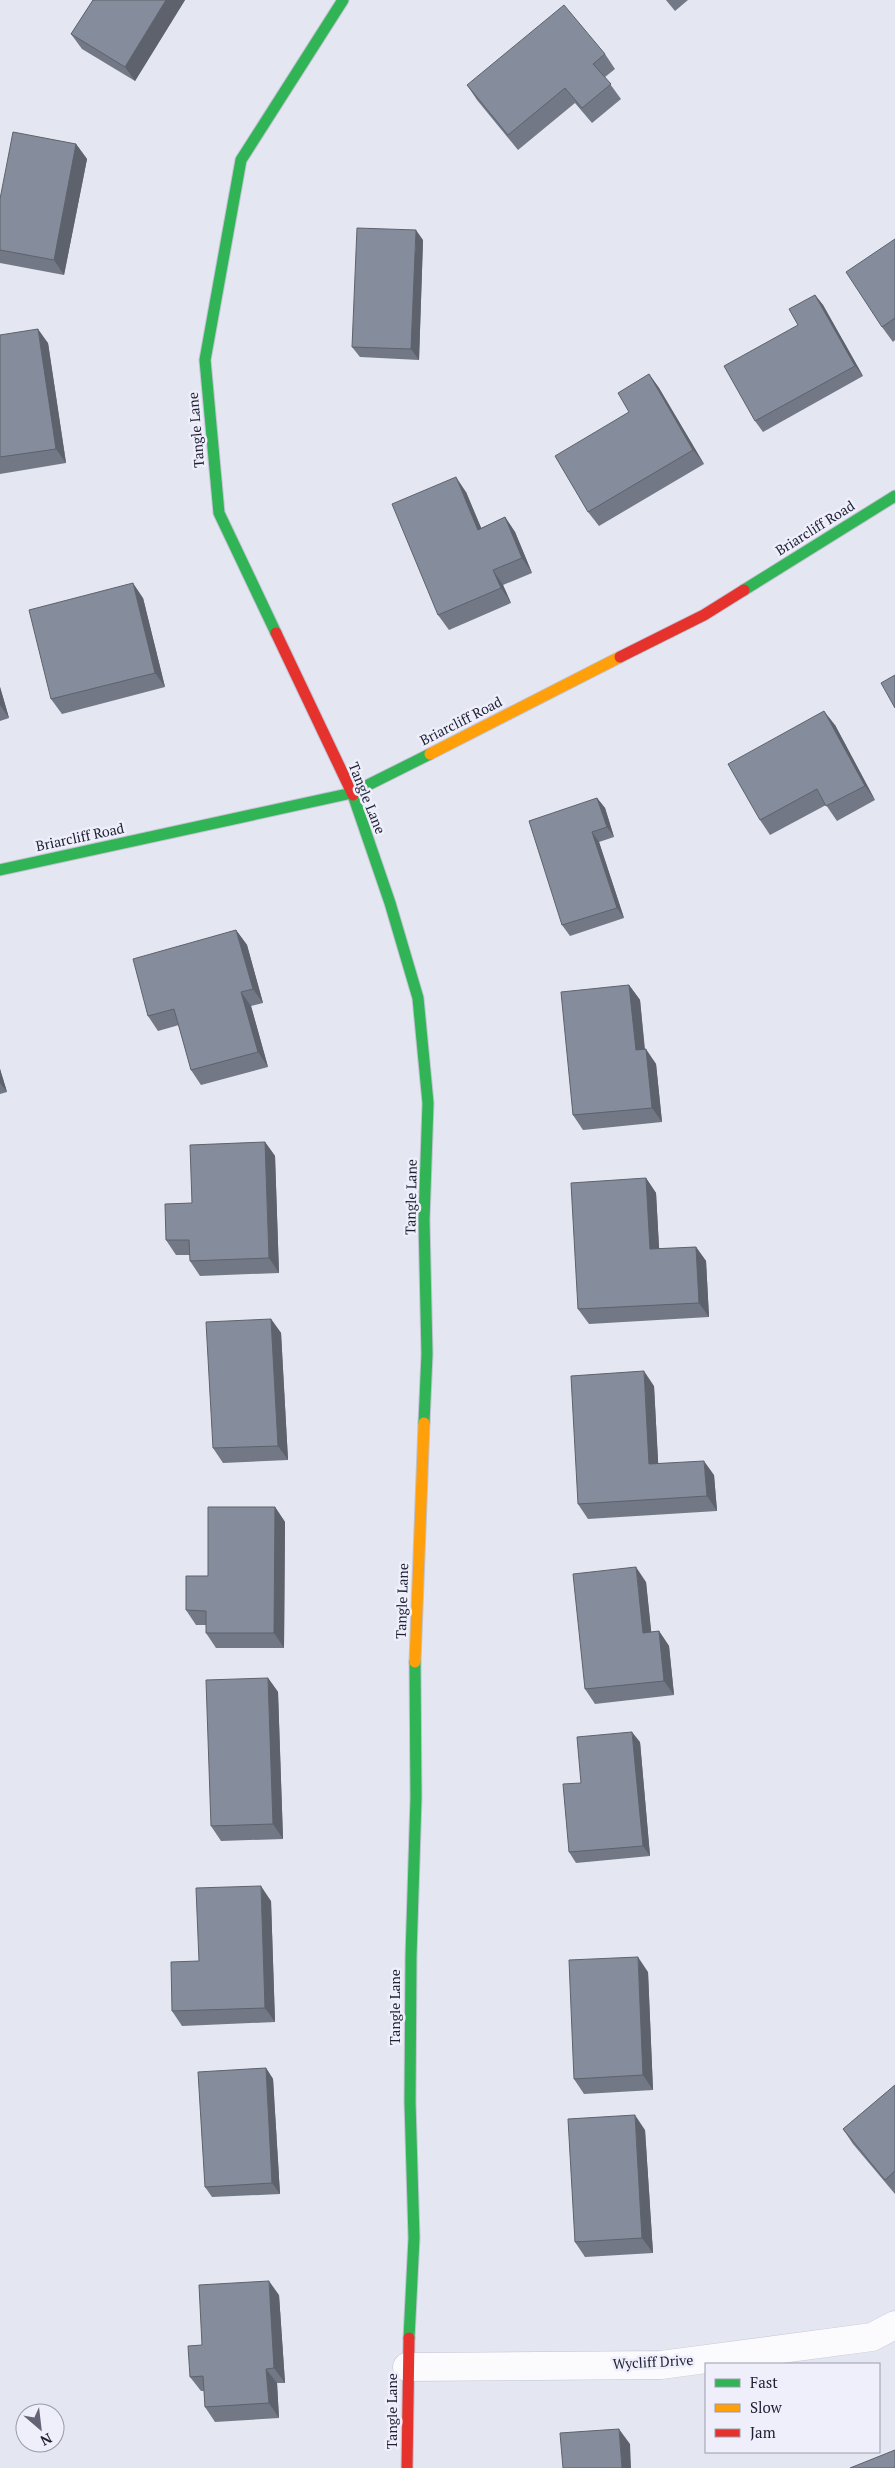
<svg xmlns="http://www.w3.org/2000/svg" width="895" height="2468" viewBox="0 0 895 2468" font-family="'PT Serif',serif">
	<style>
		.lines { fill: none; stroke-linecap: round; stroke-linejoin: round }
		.street-casing { stroke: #c1c3d2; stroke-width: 29 }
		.fast-casing { stroke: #c1c3d2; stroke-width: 13 }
		.slow-casing { stroke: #c1c3d2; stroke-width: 13 }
		.jam-casing { stroke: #c1c3d2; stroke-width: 13 }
		.street { stroke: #fbfbfd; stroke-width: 28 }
		.fast { stroke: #30b455; stroke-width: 11 }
		.slow { stroke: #ff9f0a; stroke-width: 11 }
		.jam { stroke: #e5322d; stroke-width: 11 }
		.wall { fill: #727885 }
		.shaded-wall { fill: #5d626c }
		.building { fill: #858c9b; stroke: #5d626c }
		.labels { text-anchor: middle; stroke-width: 5; stroke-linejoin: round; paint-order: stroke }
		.street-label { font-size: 14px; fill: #1e1f34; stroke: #eeeffa }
	</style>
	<rect width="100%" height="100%" fill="#e4e6f2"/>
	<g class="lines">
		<defs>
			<polyline id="street" points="407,2367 661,2365 872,2337 895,2325"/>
			<g id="fast">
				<polyline points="744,590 895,496"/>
				<polyline points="276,633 219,513 205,360 241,160 343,0"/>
				<polyline points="353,795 390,903 418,998 428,1103 424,1220 427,1354 424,1423"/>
				<polyline points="0,870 352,793 430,754"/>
				<polyline points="409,2338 414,2238 410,2102 411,1956 416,1798 415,1662"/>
			</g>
			<g id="slow">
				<polyline points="430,754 620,657"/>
				<polyline points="415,1662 424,1423"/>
			</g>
			<g id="jam">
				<polyline points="276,633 353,795"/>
				<polyline points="620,657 704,615 744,590"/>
				<polyline points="407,2468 409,2338"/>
			</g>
		</defs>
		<use href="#street" class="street-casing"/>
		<use href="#fast" class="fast-casing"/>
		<use href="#slow" class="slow-casing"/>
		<use href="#jam" class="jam-casing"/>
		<use href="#street" class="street"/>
		<use href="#fast" class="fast"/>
		<use href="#slow" class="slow"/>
		<use href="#jam" class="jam"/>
	</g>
	<g class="wall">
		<polygon points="93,0 185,0 135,81 82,49 71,34"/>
		<polygon points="666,0 688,0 675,11"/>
		<polygon points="605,54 615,69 605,77 621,99 592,123 575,103 518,150 477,100 467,85"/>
		<polygon points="76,144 87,159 64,275 0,263 0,199"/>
		<polygon points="895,239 895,340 893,342 882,327"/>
		<polygon points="423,240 419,360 360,357 352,347"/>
		<polygon points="815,295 823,305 863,376 763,432 755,421 798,325"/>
		<polygon points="0,335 48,343 66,463 0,474"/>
		<polygon points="649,374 659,388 704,464 599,526 588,512 629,412"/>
		<polygon points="466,492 481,528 505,517 515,532 532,573 503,585 511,603 449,630 438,615"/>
		<polygon points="143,598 165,687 62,714 51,699"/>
		<polygon points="0,687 9,718 0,721"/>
		<polygon points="835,725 875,800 837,821 826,805 770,835 760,820"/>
		<polygon points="597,798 605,808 614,837 599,842 624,918 570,936 562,925"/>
		<polygon points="236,930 247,945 263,1003 251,1006 268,1067 201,1085 191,1070 179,1025 158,1031 148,1016"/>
		<polygon points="629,985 640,1000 645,1049 656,1064 662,1122 583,1130 573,1115"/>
		<polygon points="0,1069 7,1092 0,1094"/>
		<polygon points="265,1142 275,1156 279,1273 200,1276 190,1261 190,1255 176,1255 166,1240 192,1203"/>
		<polygon points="646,1178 656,1193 659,1249 696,1247 706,1261 709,1317 589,1324 578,1309"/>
		<polygon points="271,1319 281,1333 288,1460 223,1463 213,1448"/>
		<polygon points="654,1386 658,1463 714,1475 717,1511 588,1519 578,1504"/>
		<polygon points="275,1507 285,1522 284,1648 216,1648 206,1633 206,1625 196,1625 186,1610 208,1576"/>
		<polygon points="646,1582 651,1632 659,1631 669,1646 674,1695 595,1704 585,1689"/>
		<polygon points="268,1678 278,1692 283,1839 221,1841 211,1826"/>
		<polygon points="640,1742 650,1856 576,1863 569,1852 581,1783"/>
		<polygon points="271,1901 275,2022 182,2026 172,2011 199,1961"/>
		<polygon points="648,1972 653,2090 584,2094 574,2079"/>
		<polygon points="266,2068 273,2079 280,2194 212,2197 205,2187"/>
		<polygon points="895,2085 895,2194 853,2144 843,2129"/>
		<polygon points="645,2130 653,2253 585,2257 575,2242"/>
		<polygon points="279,2295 285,2383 277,2383 279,2418 215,2422 205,2407 204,2391 201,2391 190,2377 202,2345"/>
	</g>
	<g class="shaded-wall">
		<polygon points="166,0 185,0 135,81 125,67"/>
		<polygon points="76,144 87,159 64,275 54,260"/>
		<polygon points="416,230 423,240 419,360 411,349"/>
		<polygon points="815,295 823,305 863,376 855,366"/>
		<polygon points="38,329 48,343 66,463 56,449"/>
		<polygon points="649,374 659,388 704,464 693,450"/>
		<polygon points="456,477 466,492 488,544 478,530"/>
		<polygon points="505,517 515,532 532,573 522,558"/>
		<polygon points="493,570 503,585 511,603 501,588"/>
		<polygon points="133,583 143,598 165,687 155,673"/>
		<polygon points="0,687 9,718 0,705"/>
		<polygon points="824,711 835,725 875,800 865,786"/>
		<polygon points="597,798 605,808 614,837 607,827"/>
		<polygon points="592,832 599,842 624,918 617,908"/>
		<polygon points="236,930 247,945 263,1003 253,989"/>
		<polygon points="629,985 640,1000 646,1065 636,1050"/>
		<polygon points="241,992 251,1006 268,1067 258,1052"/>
		<polygon points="646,1049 656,1064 662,1122 652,1108"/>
		<polygon points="0,1069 7,1092 0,1083"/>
		<polygon points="265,1142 275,1156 279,1273 269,1258"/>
		<polygon points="646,1178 656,1193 660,1264 650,1249"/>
		<polygon points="696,1247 706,1261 709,1317 699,1303"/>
		<polygon points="271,1319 281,1333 288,1460 278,1446"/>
		<polygon points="644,1371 654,1386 659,1478 649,1464"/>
		<polygon points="704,1461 714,1475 717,1511 707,1496"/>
		<polygon points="275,1507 285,1522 284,1648 274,1633"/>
		<polygon points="636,1567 646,1582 653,1648 643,1633"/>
		<polygon points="659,1631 669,1646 674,1695 664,1681"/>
		<polygon points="268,1678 278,1692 283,1839 273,1824"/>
		<polygon points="632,1732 640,1742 650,1856 643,1846"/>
		<polygon points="261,1886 271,1901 275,2022 265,2008"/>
		<polygon points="638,1957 648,1972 653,2090 643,2075"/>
		<polygon points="266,2068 273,2079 280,2194 272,2183"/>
		<polygon points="635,2115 645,2130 653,2253 642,2238"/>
		<polygon points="269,2281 279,2295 285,2383 274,2368"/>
		<polygon points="266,2369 277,2383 279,2418 269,2403"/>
		<polygon points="619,2429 630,2444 631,2468 622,2468"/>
	</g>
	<g class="building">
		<polygon points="93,0 166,0 125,67 71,34"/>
		<polygon points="564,5 605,54 593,64 611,84 582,108 565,88 508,135 467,85"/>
		<polygon points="13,132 76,144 54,260 0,250 0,199"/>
		<polygon points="357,228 416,230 411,349 352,347"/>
		<polygon points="895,239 895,318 882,327 846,272"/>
		<polygon points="815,295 855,366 755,421 724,366 798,325 789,309"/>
		<polygon points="38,329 56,449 0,457 0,335"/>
		<polygon points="649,374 693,450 588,512 555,456 629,412 618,393"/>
		<polygon points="456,477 478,530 505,517 522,558 493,570 501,588 438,615 392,504"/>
		<polygon points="133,583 155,673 51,699 29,610"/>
		<polygon points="895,675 895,708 881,683"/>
		<polygon points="824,711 865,786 826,806 817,789 760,820 728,764"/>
		<polygon points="597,798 607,827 592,832 617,908 562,925 529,821"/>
		<polygon points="236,930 253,989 241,992 258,1052 191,1070 174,1009 148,1016 133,959"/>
		<polygon points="629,985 636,1050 646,1049 652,1108 573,1115 561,992"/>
		<polygon points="265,1142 269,1258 190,1261 189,1240 166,1240 165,1204 192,1203 190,1145"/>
		<polygon points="646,1178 650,1249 696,1247 699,1303 578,1309 571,1183"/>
		<polygon points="271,1319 278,1446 213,1448 206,1322"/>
		<polygon points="644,1371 649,1464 704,1461 707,1496 578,1504 571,1376"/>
		<polygon points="208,1507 275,1507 274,1633 206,1633 206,1611 186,1610 186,1576 208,1576"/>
		<polygon points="636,1567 643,1633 659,1631 664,1681 585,1689 573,1574"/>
		<polygon points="268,1678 273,1824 211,1826 206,1680"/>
		<polygon points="632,1732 643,1846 569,1852 563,1784 581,1783 577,1737"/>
		<polygon points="261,1886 265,2008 172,2011 171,1962 199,1961 196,1888"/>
		<polygon points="638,1957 643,2075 574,2079 569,1960"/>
		<polygon points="266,2068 272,2183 205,2187 198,2072"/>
		<polygon points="895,2085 895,2171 885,2180 843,2129"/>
		<polygon points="635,2115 642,2238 575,2242 568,2119"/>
		<polygon points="269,2281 274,2368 266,2369 269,2403 205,2407 203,2376 190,2377 188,2346 202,2345 199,2285"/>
		<polygon points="619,2429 622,2468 563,2468 560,2433"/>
		<polygon points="895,2450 895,2468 850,2468"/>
	</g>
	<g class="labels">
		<g class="street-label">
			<text transform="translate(196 430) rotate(-95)" y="5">Tangle Lane</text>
			<text transform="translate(815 528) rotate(-32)" y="5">Briarcliff Road</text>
			<text transform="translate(461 721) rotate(-27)" y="5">Briarcliff Road</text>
			<text transform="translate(367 798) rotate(68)" y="5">Tangle Lane</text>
			<text transform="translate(80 837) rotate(-12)" y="5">Briarcliff Road</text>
			<text transform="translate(411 1197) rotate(-89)" y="5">Tangle Lane</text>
			<text transform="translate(402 1601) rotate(-88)" y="5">Tangle Lane</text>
			<text transform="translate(395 2007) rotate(-90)" y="5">Tangle Lane</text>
			<text transform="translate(653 2362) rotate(-3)" y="5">Wycliff Drive</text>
			<text transform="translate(392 2411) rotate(-90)" y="5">Tangle Lane</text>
		</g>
	</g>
	<rect x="705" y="2363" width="175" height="90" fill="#eeeffa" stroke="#9b9cab"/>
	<rect x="715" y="2379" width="25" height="8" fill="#30b455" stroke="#9b9cab"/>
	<text x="750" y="2388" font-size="15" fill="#1e1f34">Fast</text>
	<rect x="715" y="2404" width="25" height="8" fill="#ff9f0a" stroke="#9b9cab"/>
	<text x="750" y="2413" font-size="15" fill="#1e1f34">Slow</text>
	<rect x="715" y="2429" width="25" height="8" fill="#e5322d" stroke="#9b9cab"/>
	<text x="750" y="2438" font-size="15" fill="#1e1f34">Jam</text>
	<g transform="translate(40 2428) rotate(152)"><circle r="24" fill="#eeeffa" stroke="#9b9cab"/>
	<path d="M0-4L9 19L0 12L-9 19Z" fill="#636576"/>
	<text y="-8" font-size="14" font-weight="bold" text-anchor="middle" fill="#1e1f34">N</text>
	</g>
</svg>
